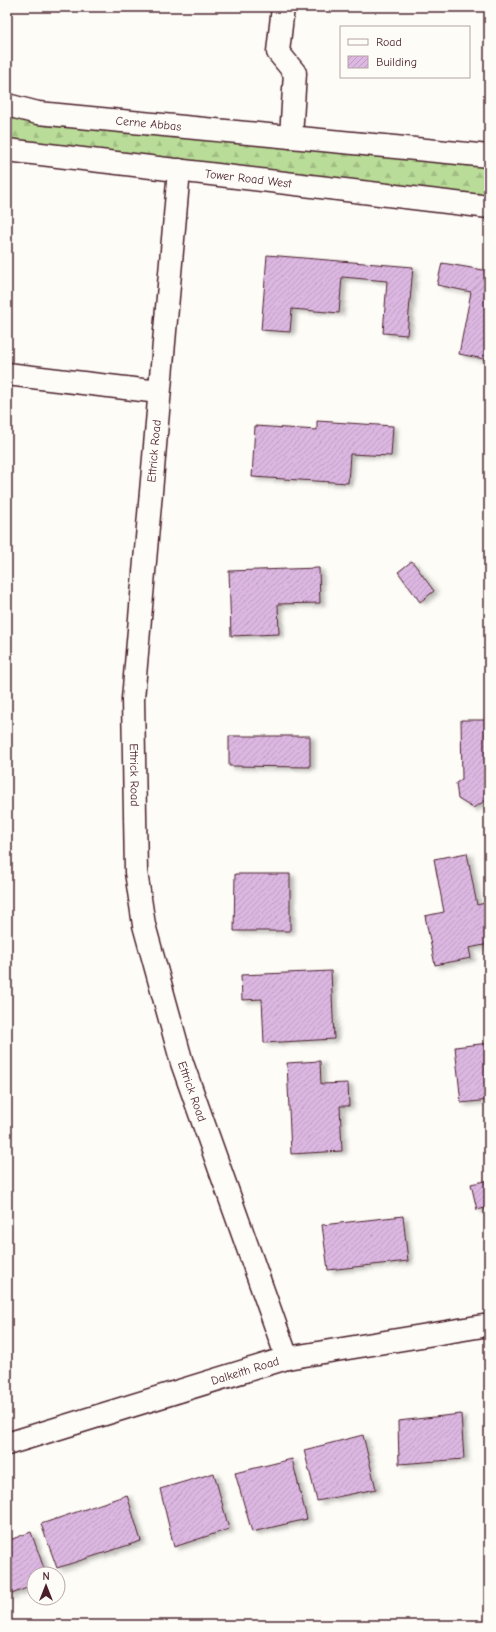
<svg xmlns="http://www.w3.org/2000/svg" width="496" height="1632" viewBox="0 0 496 1632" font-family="'Comic Neue',sans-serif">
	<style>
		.forest { fill: url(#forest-firs); stroke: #827e62 }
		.building { fill: url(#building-hatch); stroke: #4a1f2b; filter: url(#shadow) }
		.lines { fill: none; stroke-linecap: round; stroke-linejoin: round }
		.minor-casing { stroke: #4a1f2b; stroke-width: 25 }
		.minor { stroke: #fdfcf7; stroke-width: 22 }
		.labels { text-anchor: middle; stroke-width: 3.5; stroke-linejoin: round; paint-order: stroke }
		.street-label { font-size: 12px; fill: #4a1f2b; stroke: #fdfcf7 }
	</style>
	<defs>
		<pattern id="forest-firs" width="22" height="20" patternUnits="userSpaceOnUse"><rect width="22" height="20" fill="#b9dd98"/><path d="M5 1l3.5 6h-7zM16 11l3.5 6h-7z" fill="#a1bd83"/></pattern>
		<pattern id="building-hatch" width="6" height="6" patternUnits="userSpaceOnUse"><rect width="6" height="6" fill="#dbb7e1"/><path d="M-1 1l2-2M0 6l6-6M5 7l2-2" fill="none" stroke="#bd9dc1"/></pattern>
		<filter id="shadow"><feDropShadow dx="4.5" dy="2.5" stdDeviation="2" flood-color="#0004"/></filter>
	</defs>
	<rect width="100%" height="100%" fill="#fdfcf7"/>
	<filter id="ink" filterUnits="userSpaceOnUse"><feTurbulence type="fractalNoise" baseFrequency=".025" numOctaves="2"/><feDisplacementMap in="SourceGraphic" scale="8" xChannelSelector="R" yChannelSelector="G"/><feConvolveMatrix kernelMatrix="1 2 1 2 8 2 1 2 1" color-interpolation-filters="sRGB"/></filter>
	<g filter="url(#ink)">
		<polygon class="forest" points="7,105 489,156 489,207 7,150"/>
		<g class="building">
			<polygon points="267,255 413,267 407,335 383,333 387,281 342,277 339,313 292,309 290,332 261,330"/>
			<polygon points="442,263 489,271 489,360 459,354 471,292 437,285"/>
			<polygon points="317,421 393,426 391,456 350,454 348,483 252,477 255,426 317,430"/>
			<polygon points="412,561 434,591 420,602 398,572"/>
			<polygon points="319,568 320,603 278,604 279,634 231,636 229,571"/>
			<polygon points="461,720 489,720 489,801 485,801 473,808 458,799 456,783 462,779"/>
			<polygon points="229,736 310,736 310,767 229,766"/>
			<polygon points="467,853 477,905 489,902 489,944 469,948 471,958 435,965 425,916 444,912 434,859"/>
			<polygon points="235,874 290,874 290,931 234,931"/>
			<polygon points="331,971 334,1039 264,1043 262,999 242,1000 241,975"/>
			<polygon points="489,1043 489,1100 461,1103 455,1047"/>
			<polygon points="320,1061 321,1084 348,1083 349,1106 340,1106 342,1151 291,1154 287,1063"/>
			<polygon points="489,1180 489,1207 477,1210 471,1184"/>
			<polygon points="403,1216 408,1261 328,1270 322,1225"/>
			<polygon points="461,1414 464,1459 399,1464 398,1421"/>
			<polygon points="363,1435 376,1489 317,1501 304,1450"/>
			<polygon points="292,1459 307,1519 252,1532 235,1473"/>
			<polygon points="214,1473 229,1529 174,1547 160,1489"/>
			<polygon points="127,1495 141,1541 57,1568 41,1524"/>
			<polygon points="31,1532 46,1574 34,1574 34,1585 7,1596 7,1541"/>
		</g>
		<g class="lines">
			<defs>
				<g id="minor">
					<polyline points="283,7 278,52 295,73 291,137"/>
					<path id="s1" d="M 7,105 L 38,113 L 489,156"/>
					<path id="s2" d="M 7,150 L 489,207"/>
					<path id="s3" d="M 179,170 L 133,699 L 136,872 L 144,925 L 182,1063 L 287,1358"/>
					<polyline points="7,374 159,392"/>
					<path id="s4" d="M 7,1444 L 287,1358 L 489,1325"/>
				</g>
			</defs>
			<use href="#minor" class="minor-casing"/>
			<use href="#minor" class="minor"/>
		</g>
	</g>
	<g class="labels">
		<g class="street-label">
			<text dy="4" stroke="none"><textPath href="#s1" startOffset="143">Cerne Abbas</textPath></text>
			<text dy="4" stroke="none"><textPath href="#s2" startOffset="243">Tower Road West</textPath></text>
			<text transform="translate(154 451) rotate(-85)" y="4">Ettrick Road</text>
			<text dy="4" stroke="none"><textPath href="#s3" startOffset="607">Ettrick Road</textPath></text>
			<text dy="4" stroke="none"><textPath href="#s3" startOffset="931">Ettrick Road</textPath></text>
			<text dy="4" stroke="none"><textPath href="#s4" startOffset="249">Dalkeith Road</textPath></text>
		</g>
	</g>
	<rect width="496" height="1632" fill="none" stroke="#fdfcf7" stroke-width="24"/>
	<rect x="12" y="12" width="472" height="1608" fill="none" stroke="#4a1f2b" stroke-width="1.5" filter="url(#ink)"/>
	<rect x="340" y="26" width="130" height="52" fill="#fdfcf7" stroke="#b5a4a5"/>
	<rect x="348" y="39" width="20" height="6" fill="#fdfcf7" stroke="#b5a4a5"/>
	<text x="376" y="46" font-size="12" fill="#4a1f2b">Road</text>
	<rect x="348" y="56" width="20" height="12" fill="url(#building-hatch)" stroke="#b5a4a5"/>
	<text x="376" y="66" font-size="12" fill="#4a1f2b">Building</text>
	<g transform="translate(46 1586)"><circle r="19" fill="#fdfcf7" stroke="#b5a4a5"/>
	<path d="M0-3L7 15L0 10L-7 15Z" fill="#4a1f2b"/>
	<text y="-6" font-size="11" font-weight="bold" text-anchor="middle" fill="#4a1f2b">N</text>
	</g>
</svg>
